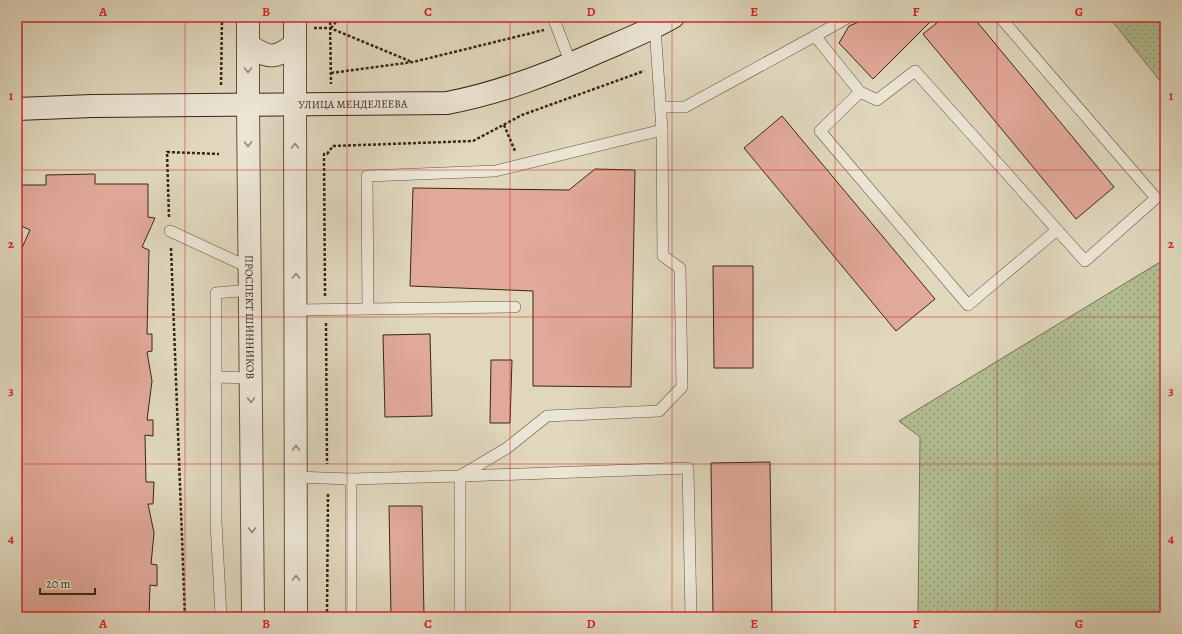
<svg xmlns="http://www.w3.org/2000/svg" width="1182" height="634" viewBox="0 0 1182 634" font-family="Alegreya,serif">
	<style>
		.grass { fill: url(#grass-dots); stroke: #767254 }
		.building { fill: #e1a999; stroke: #392616 }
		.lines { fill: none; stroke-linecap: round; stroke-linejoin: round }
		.service-casing { stroke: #635240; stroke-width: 12 }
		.minor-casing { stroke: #635240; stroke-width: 24 }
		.tertiary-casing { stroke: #635240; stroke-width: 24 }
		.secondary-casing { stroke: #392616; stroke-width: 24 }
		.path { stroke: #392616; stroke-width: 2.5; stroke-dasharray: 3 2; stroke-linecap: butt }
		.service { stroke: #ebe5d4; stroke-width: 11 }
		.minor { stroke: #ebe5d4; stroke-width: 22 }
		.tertiary { stroke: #ebe5d4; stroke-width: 22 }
		.secondary { stroke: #ebe5d4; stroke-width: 22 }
		.oneway { stroke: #928675 }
		.grid { fill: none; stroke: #d62828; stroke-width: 1; stroke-opacity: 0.55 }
		.labels { text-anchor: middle; stroke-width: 4; stroke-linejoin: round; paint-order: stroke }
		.street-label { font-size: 11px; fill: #392616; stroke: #ebe5d4 }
		.neatline { fill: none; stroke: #d62828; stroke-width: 1.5 }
		.grid-label { font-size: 13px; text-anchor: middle; font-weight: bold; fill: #d62828 }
	</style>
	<defs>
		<pattern id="grass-dots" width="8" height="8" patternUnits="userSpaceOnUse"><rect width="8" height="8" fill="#b2be91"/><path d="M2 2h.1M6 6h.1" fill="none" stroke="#929a75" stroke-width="1.8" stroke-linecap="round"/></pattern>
	</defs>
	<rect width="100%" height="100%" fill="#e0d7bd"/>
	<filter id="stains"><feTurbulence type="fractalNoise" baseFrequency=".005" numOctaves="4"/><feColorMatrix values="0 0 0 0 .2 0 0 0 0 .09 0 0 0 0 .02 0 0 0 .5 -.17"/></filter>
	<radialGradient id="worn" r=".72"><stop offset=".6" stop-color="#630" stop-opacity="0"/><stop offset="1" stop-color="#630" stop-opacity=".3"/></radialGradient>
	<g class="grass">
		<polygon points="1109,17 1165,17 1165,87"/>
		<polygon points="1165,259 1165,617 918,617 920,437 899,421"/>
	</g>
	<g class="building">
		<polygon points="870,17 935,17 873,79 839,43 849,26"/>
		<polygon points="944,17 973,17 1114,187 1076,219 923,34"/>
		<polygon points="782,116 935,299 896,331 744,148"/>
		<polygon points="595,169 635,170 631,387 533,386 533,291 410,286 413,188 569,190"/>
		<polygon points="95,174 95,184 148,184 148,217 155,218 142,247 149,250 147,334 152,334 152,351 147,352 152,381 147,420 153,420 153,436 145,435 146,482 154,482 153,504 148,504 154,533 151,564 157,565 157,586 150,585 149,617 17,617 17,259 30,230 17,224 17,185 46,185 46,175"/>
		<polygon points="713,266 753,266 753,368 714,368"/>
		<polygon points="430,334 432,416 385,417 383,335"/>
		<polygon points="491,360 512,360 510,423 490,423"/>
		<polygon points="770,462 772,617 713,617 711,463"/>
		<polygon points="389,506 422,506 424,617 391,617"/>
	</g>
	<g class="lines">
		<defs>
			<g id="service">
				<polyline points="553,17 571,64"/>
				<polyline points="815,36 849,17"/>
				<polyline points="860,92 820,131 968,305 1057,230"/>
				<polyline points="661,107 685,107 815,36 860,92 877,100 915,71 1085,261 1156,198 1000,17"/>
				<polyline points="170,231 250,268"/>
				<polyline points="368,309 367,176 495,171 662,130"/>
				<polyline points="296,310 515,307"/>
				<polyline points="216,377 251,378"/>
				<polyline points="460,476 507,448 547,416 659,411 682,387 680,268 663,256 662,130 655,27"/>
				<polyline points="463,476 688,468 691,617"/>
				<polyline points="296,477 351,479"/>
				<polyline points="221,617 216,522 216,293 250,290"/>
				<polyline points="225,617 253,617"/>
				<polyline points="351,617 351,479 460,476 460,617"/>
			</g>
			<g id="minor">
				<path id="s1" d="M 248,105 L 253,617"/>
				<polyline points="295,105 296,617"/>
			</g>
			<g id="tertiary">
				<polyline points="248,17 248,105"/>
				<polyline points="295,17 295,105"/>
				<path d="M 248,45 C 268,58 275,60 295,44"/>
			</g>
			<g id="secondary">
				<path id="s2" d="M 17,109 L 92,106 L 447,103 C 500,93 549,74 598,52 C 623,41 649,31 673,17"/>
			</g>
		</defs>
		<use href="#service" class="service-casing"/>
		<use href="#minor" class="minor-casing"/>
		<use href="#tertiary" class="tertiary-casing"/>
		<use href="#secondary" class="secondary-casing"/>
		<g class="path">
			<polyline points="330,17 331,84"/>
			<polyline points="314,28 330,28 412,62"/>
			<polyline points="331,28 340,17"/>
			<polyline points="331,73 413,62 544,30"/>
			<polyline points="221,85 222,17"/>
			<polyline points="504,125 515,151"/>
			<polyline points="169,217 167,152 219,154"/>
			<polyline points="171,248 185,617"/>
			<polyline points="325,296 324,154 327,154 333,146 473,141 522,115 644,71"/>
			<polyline points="326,323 327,464"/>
			<polyline points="327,617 328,493"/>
		</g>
		<use href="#service" class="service"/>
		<use href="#minor" class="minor"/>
		<use href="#tertiary" class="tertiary"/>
		<use href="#secondary" class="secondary"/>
	</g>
	<defs><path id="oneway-chevron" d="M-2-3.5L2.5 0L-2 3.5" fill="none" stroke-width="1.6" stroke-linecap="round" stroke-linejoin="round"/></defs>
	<g class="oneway">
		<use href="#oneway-chevron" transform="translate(248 70) rotate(90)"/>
		<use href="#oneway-chevron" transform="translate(248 144) rotate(89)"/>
		<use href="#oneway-chevron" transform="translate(295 146) rotate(-90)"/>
		<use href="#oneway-chevron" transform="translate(296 276) rotate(-90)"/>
		<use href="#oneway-chevron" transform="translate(251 400) rotate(89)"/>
		<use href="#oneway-chevron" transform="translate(296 448) rotate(-90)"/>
		<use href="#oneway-chevron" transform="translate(252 530) rotate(89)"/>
		<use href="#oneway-chevron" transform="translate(296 578) rotate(-90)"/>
	</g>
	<path class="grid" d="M 185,17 L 185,617M 347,17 L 347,617M 510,17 L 510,617M 672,17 L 672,617M 835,17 L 835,617M 997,17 L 997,617M 17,170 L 1165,170M 17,317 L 1165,317M 17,464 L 1165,464"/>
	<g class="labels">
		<g class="street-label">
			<text dy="4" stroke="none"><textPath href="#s2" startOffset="336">УЛИЦА МЕНДЕЛЕЕВА</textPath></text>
			<text dy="4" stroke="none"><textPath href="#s1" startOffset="212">ПРОСПЕКТ ШИННИКОВ</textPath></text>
		</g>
	</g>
	<rect width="1182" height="634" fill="none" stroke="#e0d7bd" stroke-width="44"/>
	<path d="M40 588v6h55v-6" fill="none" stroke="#392616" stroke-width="2"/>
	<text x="46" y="588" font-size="12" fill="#392616" stroke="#ebe5d4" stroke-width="3" paint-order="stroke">20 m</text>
	<rect x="22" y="22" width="1138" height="590" class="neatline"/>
	<g class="grid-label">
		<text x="103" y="16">A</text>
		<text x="266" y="16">B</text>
		<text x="428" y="16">C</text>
		<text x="591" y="16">D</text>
		<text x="754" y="16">E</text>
		<text x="916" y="16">F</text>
		<text x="1079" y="16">G</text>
		<text x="11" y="100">1</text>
		<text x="1171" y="100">1</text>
		<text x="11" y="248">2</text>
		<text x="1171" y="248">2</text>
		<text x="11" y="395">3</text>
		<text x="1171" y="395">3</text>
		<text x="11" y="543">4</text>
		<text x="1171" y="543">4</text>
		<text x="103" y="628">A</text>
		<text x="266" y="628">B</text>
		<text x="428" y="628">C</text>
		<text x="591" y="628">D</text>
		<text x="754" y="628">E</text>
		<text x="916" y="628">F</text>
		<text x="1079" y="628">G</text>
	</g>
	<rect width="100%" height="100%" filter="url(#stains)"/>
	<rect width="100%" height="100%" fill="url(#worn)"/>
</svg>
